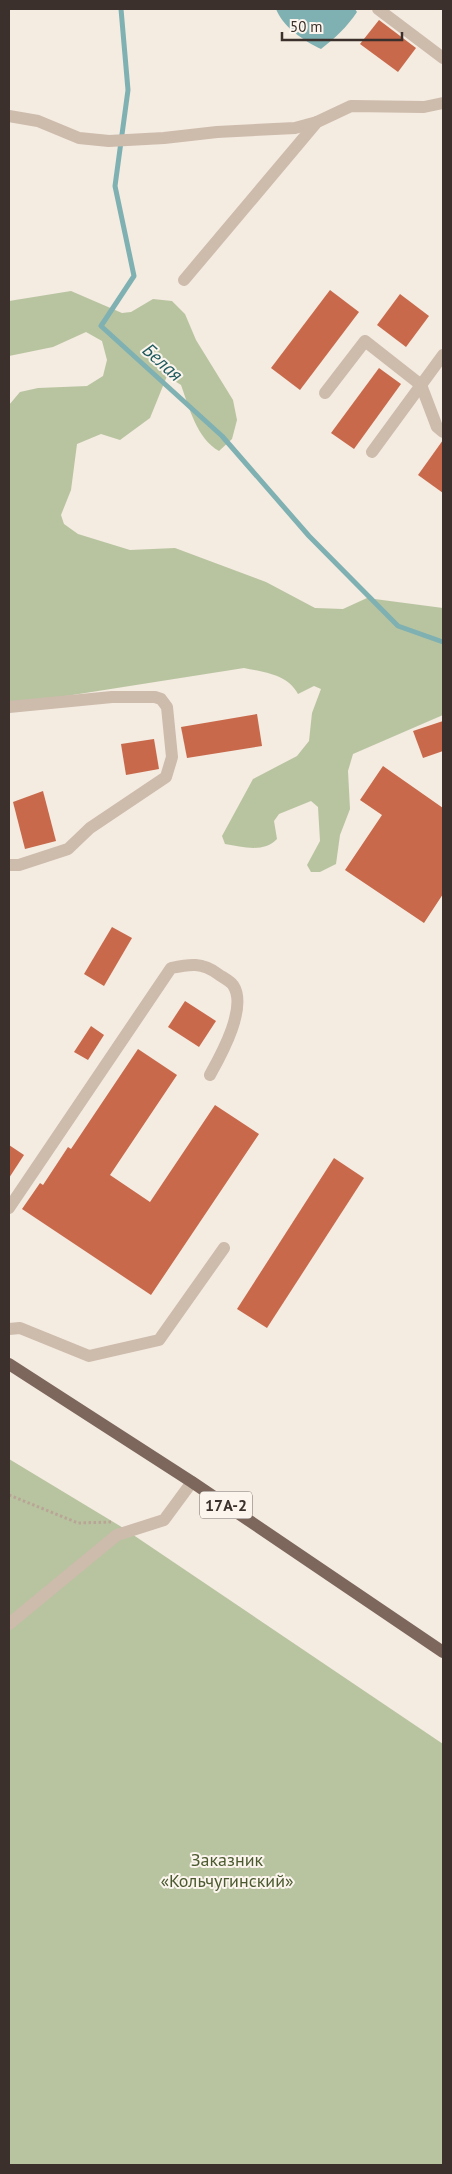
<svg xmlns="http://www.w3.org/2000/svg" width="452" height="2174" viewBox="0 0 452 2174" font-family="'PT Sans',sans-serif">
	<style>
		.green { fill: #b8c4a0 }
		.water { fill: #7fb0b2 }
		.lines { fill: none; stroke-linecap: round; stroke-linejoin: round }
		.stream { stroke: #7fb0b2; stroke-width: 5 }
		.building { fill: #c8694b }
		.path { stroke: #b9a596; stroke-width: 3; stroke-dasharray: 2.5 2.5; stroke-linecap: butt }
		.minor { stroke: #cdbbac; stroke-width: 12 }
		.major { stroke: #7d675c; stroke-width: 12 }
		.labels { text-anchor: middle; stroke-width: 4; stroke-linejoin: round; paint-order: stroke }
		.shield { fill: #fbf5ee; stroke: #756b66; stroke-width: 1 }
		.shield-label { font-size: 16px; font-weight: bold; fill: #3b302b }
		.park-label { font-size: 18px; fill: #4a5a2e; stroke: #fbf5ee }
		.water-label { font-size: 19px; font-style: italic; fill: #1f5a5e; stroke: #fbf5ee }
	</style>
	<rect width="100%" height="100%" fill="#f4ebe1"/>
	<g class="green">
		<path d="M 71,291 L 122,313 L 131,312 L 153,299 L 172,301 L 185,314 L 196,340 L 233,400 L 237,420 L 232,439 L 219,451 C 197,439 189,407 181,385 L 167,376 L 150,418 L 120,440 L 101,434 L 77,444 L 71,490 L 61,515 L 64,524 L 78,534 L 130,550 L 175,548 L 266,582 L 315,608 L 343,609 L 367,598 L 443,608 L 443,715 L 353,754 L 348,771 L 350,809 L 340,835 L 336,864 L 320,872 L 311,872 L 307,865 L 320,841 L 318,807 L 311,801 L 279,814 L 274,821 L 277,839 C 264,853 243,847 225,844 L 222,836 L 253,779 L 297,756 L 309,741 L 312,713 L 321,689 L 314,686 L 298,694 C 288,674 264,672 244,668 L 9,705 L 9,405 L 20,392 L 38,388 L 87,386 L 103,376 L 107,360 L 102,341 L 86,332 L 53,347 L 9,356 L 9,301 Z"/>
		<polygon points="9,1459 120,1526 443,1744 443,2165 9,2165"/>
	</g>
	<path class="water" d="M 276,9 L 355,9 L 357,12 C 347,27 335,38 321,49 C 304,41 283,27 276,9 Z"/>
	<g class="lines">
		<polyline class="stream" points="121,9 128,90 115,186 134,276 101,326 222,436 309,536 398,626 443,642"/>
	</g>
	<g class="building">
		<polygon points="379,20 416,48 398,72 360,44"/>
		<polygon points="330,290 359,312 300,390 271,368"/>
		<polygon points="400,294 429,316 406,347 377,325"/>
		<polygon points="379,368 401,384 354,449 331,433"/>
		<polygon points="443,440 443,493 418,475"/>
		<polygon points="257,714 262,746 187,758 181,727"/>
		<polygon points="443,721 443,751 423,758 413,731"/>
		<polygon points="154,739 159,769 126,775 121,744"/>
		<polygon points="383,766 443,808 443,894 424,923 345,870 382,815 360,800"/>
		<polygon points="43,791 56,841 25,849 13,802"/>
		<polygon points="112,927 132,938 104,986 84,974"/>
		<polygon points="185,1001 216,1021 199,1047 168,1027"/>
		<polygon points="91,1026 104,1035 88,1060 74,1052"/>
		<polygon points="138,1049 177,1075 110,1175 150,1202 215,1105 259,1134 151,1295 22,1209 40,1183 43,1185 68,1147 71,1149"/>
		<polygon points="9,1145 24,1155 9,1178"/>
		<polygon points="334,1158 364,1178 267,1328 237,1309"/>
	</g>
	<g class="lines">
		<polyline class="path" points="9,1495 78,1523 111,1522"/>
		<g class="minor">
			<polyline points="378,9 443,58"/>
			<polyline points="9,116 38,121 79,138 109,141 164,138 217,132 295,128 317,122"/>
			<polyline points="184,280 317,122 351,106 424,107 443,103"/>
			<polyline points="325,393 365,341 421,385 437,427 443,432"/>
			<polyline points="372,452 443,355"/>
			<polyline points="9,707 112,697 155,697 161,699 167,707 172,757 166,777 90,828 68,849 19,865 9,865"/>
			<path d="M 9,1208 L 171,968 C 190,964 202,962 218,974 C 222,977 230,981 233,985 C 248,1007 221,1055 210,1075"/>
			<polyline points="9,1329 20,1328 89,1356 159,1340 224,1248"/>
			<polyline points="9,1624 117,1535 164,1520 192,1482"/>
		</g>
		<polyline class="major" points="9,1364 192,1482 443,1652"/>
	</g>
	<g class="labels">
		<rect class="shield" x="200" y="1491.5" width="52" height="27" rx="4"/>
		<g class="shield-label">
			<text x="226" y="1511">17А-2</text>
		</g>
		<g class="park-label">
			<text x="227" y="1866">Заказник<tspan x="227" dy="21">«Кольчугинский»</tspan></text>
		</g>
		<g class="water-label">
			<text transform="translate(163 362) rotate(42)" y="7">Белая</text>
		</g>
	</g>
	<rect width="452" height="2174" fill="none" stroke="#3b302b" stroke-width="20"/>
	<path d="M282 32v8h120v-8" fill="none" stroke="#3b302b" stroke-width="2.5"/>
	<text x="290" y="32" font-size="15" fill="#3b302b" stroke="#fbf5ee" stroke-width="4" paint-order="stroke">50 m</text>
</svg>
